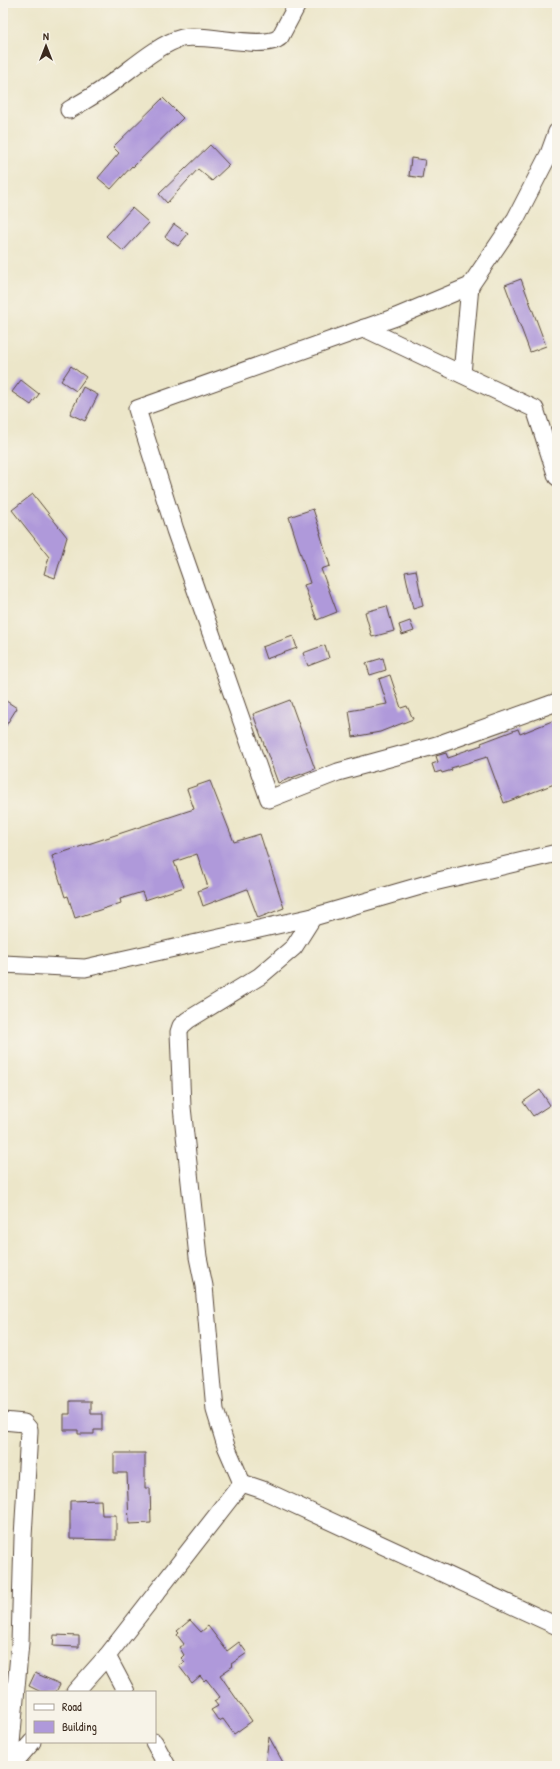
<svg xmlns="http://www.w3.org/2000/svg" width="560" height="1769" viewBox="0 0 560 1769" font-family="'Patrick Hand',sans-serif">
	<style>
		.building { fill: #af99da }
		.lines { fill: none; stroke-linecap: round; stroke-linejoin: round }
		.minor-casing { stroke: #564638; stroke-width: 19 }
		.minor { stroke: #fff; stroke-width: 17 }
	</style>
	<rect width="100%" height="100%" fill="#f7f3e8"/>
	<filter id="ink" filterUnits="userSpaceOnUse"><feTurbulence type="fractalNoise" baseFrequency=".025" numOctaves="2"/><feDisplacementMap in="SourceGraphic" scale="8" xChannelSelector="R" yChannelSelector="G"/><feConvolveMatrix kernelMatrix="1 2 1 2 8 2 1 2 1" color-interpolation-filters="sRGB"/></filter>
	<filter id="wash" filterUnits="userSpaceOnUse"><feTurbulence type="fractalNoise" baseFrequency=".012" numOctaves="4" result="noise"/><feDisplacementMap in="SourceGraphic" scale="16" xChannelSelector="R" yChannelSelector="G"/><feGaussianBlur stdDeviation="0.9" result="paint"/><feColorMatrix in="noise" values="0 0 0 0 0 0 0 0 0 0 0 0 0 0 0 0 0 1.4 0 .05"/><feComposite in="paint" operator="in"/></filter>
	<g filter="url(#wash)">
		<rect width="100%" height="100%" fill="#ece6c9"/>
		<g id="blocks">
			<g class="building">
				<polygon points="163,98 183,118 133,167 132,166 111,189 98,178 119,153 113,147"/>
				<polygon points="210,145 229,165 212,181 198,169 167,203 159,194"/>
				<polygon points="411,158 425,160 422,178 409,176"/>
				<polygon points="132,208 149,223 123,251 106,236"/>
				<polygon points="174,224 188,234 178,246 165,237"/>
				<polygon points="521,279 546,346 530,352 505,285"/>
				<polygon points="71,366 86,377 76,391 61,381"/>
				<polygon points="21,380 39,394 31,405 12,392"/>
				<polygon points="83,387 98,395 85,421 70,414"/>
				<polygon points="33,494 67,537 55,578 44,574 49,557 12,510"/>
				<polygon points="313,509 321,533 320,533 330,566 321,569 337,612 317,620 304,585 310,583 289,517"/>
				<polygon points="416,570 423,606 413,609 405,572"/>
				<polygon points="387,606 394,631 372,637 365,612"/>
				<polygon points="410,621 414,631 402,635 399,625"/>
				<polygon points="293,636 297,648 266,659 262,647"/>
				<polygon points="325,645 329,658 308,666 303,653"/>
				<polygon points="383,658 386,670 370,675 366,663"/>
				<polygon points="390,675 401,708 407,706 413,719 380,732 353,737 349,711 387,704 379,679"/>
				<polygon points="3,699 17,708 3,730"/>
				<polygon points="290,700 315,769 278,783 253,714"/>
				<polygon points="557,719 557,783 504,803 487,757 451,768 452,770 442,773 441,771 435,773 432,764 438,762 436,756 446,753 448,758 457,755 456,754 482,745 481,743 518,729 520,734"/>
				<polygon points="210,781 234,842 260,834 284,908 258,918 247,889 203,906 198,891 208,887 197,854 174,862 184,887 145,900 142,892 120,899 121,903 75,918 68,896 65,897 52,856 194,809 187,789"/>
				<polygon points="540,1090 550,1105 533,1116 523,1102"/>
				<polygon points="70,1401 91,1401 91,1414 102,1414 102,1430 94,1430 94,1434 78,1434 78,1430 64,1430 64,1414 70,1414"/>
				<polygon points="114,1453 145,1453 145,1488 150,1488 151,1523 129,1524 127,1473 114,1473"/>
				<polygon points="101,1500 102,1515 116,1515 116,1540 70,1539 70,1501"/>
				<polygon points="190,1620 201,1632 208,1626 227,1651 239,1642 247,1653 231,1664 233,1666 220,1675 252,1721 234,1734 223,1719 219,1721 211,1710 218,1706 214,1701 220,1697 206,1679 204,1681 200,1676 192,1683 179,1666 185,1662 181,1658 184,1655 179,1647 184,1644 177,1635 179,1633 177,1631"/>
				<polygon points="54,1635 79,1636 79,1647 53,1646"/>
				<polygon points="35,1673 60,1684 56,1692 41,1692 29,1686"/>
				<polygon points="269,1737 285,1766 265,1766"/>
			</g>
		</g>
	</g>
	<g filter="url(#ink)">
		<use href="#blocks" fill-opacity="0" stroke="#564638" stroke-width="1"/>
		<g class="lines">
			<defs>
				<g id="minor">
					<path d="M 69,110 C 80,103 92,97 103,89 C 125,75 157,44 182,38 C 205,33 265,51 280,37 L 298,3"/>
					<polyline points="557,132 549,154 516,218 470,286 396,317 137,409 175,530 269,799 338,772 437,745 557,702"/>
					<polyline points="364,328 535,409 557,477"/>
					<polyline points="462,374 470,286"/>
					<polyline points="3,964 85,968 313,917 434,882 557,853"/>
					<polyline points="3,1421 24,1423 29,1429 29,1432 23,1537 20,1643 9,1766"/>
					<polyline points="242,1483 226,1446 215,1410 204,1286 198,1257 182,1107 179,1032 181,1026 188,1020 260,976 294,947 313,917"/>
					<polyline points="107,1656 126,1692"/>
					<polyline points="75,1692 107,1656 242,1483 263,1490 557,1626"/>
					<polyline points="154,1742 167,1766"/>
					<polyline points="11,1766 32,1742"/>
				</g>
			</defs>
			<use href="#minor" class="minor-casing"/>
			<use href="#minor" class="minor"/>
		</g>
	</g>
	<rect width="560" height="1769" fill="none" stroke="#f7f3e8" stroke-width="16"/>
	<rect x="26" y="1691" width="130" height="52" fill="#f7f3e8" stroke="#aca397"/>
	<rect x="34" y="1704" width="20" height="6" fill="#ffffff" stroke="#aca397"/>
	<text x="62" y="1711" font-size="12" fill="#3b2a1e">Road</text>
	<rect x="34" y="1721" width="20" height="12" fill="#af99da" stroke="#aca397"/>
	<text x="62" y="1731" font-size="12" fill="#3b2a1e">Building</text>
	<g transform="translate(46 46)" stroke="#f7f3e8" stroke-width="3" paint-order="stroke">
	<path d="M0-3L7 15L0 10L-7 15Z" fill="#3b2a1e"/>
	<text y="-6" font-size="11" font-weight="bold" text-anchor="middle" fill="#3b2a1e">N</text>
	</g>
</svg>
